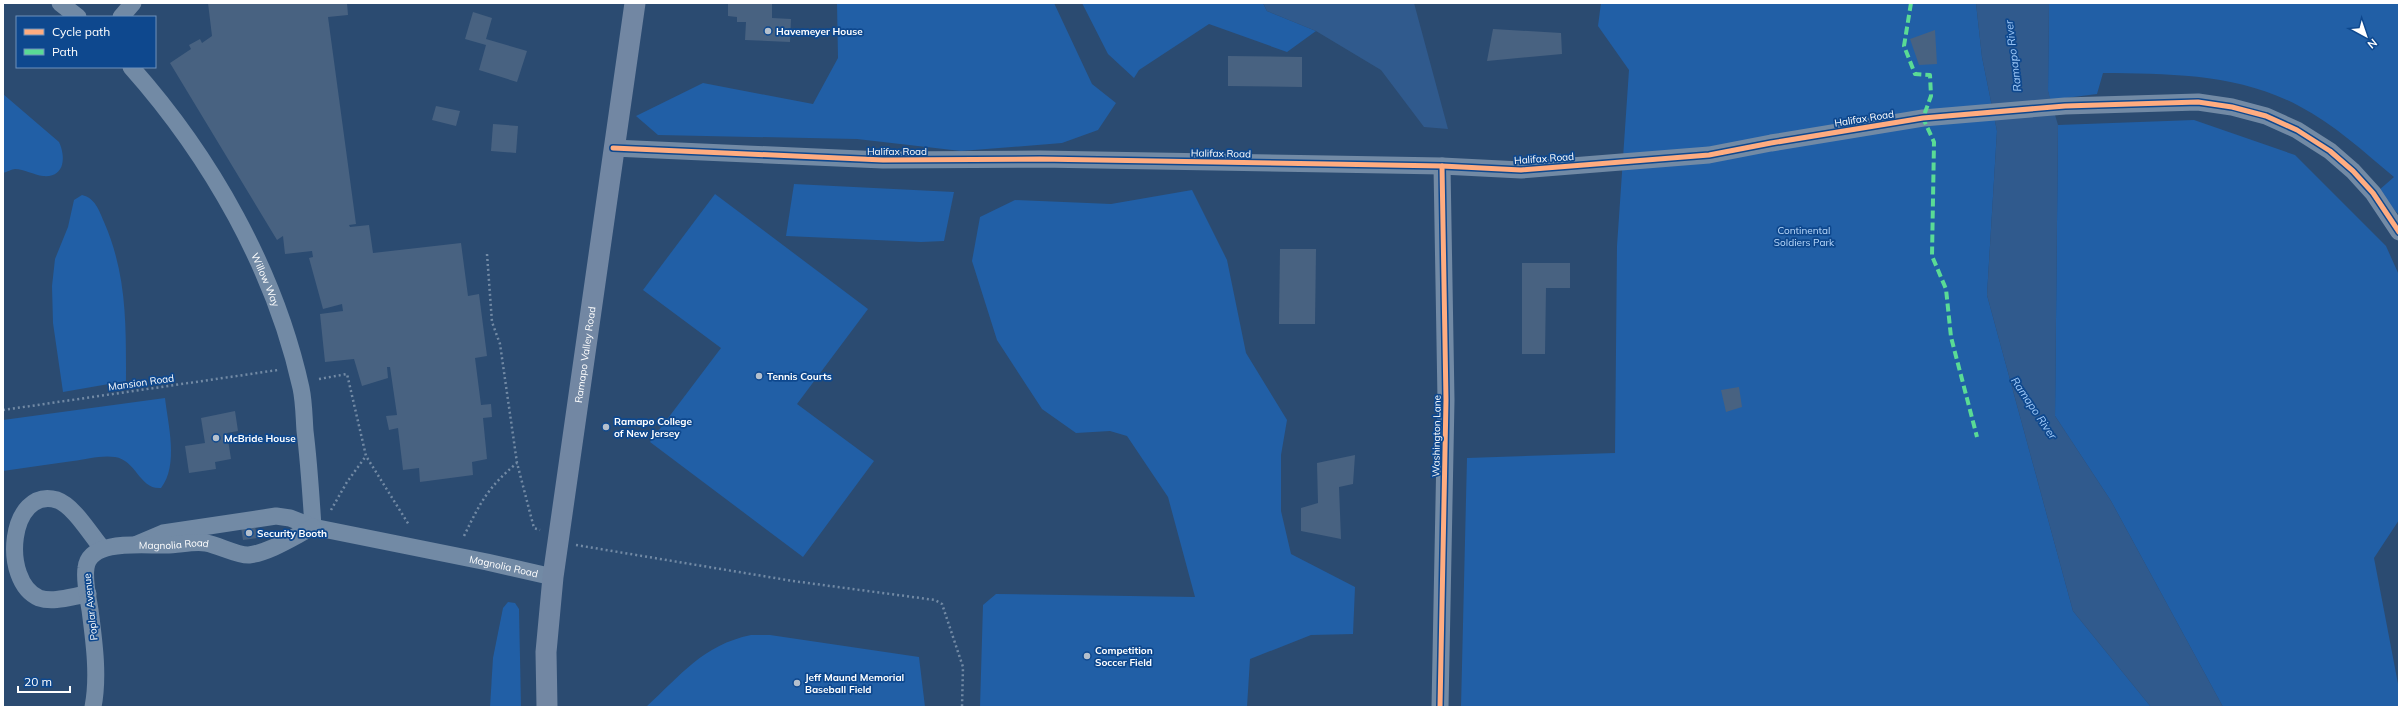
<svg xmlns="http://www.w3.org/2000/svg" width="2402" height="710" viewBox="0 0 2402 710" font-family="Mulish,sans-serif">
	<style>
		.green { fill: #215fa6 }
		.water { fill: #305a8d }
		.building { fill: #486281 }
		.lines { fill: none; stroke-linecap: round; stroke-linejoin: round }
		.path { stroke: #728aa5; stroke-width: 2.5; stroke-dasharray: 2 3; stroke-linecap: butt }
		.minor { stroke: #728aa5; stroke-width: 17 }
		.major { stroke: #7287a3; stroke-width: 21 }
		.quiet { stroke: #5adb95; stroke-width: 4; stroke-dasharray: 8 4; stroke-linecap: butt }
		.cycleway-casing { stroke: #0e488e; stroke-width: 8 }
		.cycleway { stroke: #ffac80; stroke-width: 5 }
		.poi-dot { fill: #b5c0cd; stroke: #0e488e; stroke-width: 1.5 }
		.labels { text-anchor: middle; stroke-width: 3.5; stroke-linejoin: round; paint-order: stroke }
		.poi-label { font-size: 10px; font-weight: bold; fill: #fff; stroke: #0e488e; text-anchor: start }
		.street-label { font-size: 10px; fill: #fff; stroke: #0e488e }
		.park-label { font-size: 10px; fill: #bddcfe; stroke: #0e488e }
		.water-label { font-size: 11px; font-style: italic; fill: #a2ccfb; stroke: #0e488e }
	</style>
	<rect width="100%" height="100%" fill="#2b4b71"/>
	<g class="green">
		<polygon points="837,3 1054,3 1092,84 1116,103 1098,130 1062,143 961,151 857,139 658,135 636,116 703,83 813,104 838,58"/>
		<polygon points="1082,3 1263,3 1267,11 1316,31 1287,52 1209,24 1139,70 1134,78 1108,54"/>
		<polygon points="1601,3 1976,3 1982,57 1997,131 1987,295 2073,611 2151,707 1461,707 1467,458 1615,453 1617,246 1629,70 1598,26"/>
		<path d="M 2049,3 L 2399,3 L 2399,215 L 2378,191 L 2394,177 C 2364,152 2334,124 2299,106 C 2237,73 2170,74 2103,73 L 2097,94 L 2050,100 L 2048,91 Z"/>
		<path d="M 3,94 L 59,142 C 66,157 65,178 43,176 C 34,175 24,169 15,169 C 12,169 7,172 3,173 Z"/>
		<polygon points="2194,120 2295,155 2386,246 2399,275 2399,520 2374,558 2399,689 2399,707 2223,707 2111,501 2055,416 2058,125"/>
		<polygon points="794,184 954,192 944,241 921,242 786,236"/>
		<polygon points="1192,190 1227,260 1246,353 1287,420 1281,455 1281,511 1291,554 1355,587 1353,634 1311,635 1250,659 1247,707 980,707 983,605 996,594 1195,597 1168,497 1127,436 1110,431 1076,433 1042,409 997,340 972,261 980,217 1015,200 1111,204"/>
		<polygon points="715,194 868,309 797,404 874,461 803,557 650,442 721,348 643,290"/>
		<path d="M 82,195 C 95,198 99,210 104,222 C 127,275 126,324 126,381 L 63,392 L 53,323 L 52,286 L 55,259 L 68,227 L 74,200 Z"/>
		<path d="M 165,398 C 168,425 179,465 161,488 C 140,490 136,460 115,457 C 102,455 86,459 73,461 C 49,464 26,468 3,471 L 3,420 Z"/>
		<polygon points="508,602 515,603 519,609 521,707 490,707 493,658 503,608"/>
		<path d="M 751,635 L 770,635 L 919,657 L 925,707 L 646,707 C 681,675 703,645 751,635 Z"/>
	</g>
	<g class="water">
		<polygon points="1263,3 1414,3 1448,129 1424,127 1381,70 1316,31 1267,11"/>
		<polygon points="1976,3 2049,3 2048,91 2058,125 2055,416 2111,501 2223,707 2151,707 2073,611 1987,295 1997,131 1982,57"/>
	</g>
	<g class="building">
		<polygon points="208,3 347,3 348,15 328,17 356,224 349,225 350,227 369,225 373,253 461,243 468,296 479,294 487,356 475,358 481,405 491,404 492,417 483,418 487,459 472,462 473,475 420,482 419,468 403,470 398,428 389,430 386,416 397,415 390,367 387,367 388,378 362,386 354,359 325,362 320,314 343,311 342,304 323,309 309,258 313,257 312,251 285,254 283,236 277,240 170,63 191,49 189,45 200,39 202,43 212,36"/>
		<polygon points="728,3 772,3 772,18 791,19 790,42 745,40 746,22 737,22 737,17 728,16"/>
		<polygon points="473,12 492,18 486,39 527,51 517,82 479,70 486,45 465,39"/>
		<polygon points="1493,29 1561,33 1562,54 1487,61"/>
		<polygon points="1935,30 1937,64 1919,65 1910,39"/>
		<polygon points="1228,56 1302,57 1302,87 1228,86"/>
		<polygon points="436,106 460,111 456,126 432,120"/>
		<polygon points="493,124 518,126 516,153 491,151"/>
		<polygon points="1280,249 1316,249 1315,324 1279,324"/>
		<polygon points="1522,263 1570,263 1570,288 1546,288 1545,354 1522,354"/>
		<polygon points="1739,387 1742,407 1726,412 1721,390"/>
		<polygon points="235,411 238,431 227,433 231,459 215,462 216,469 189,473 185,446 205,443 201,418"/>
		<polygon points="1355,455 1353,484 1339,487 1341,539 1301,531 1301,508 1318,503 1317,463"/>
		<polygon points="255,526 257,538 243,540 241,527"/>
	</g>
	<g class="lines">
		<g class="path">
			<polyline points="487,254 492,322 500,344 517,463 534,528 540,530"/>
			<polyline points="319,379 347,374 366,456 409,525"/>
			<polyline points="3,410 278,370"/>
			<polyline points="331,510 347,482 366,456"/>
			<path d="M 464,536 C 480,503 488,487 517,463"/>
			<polyline points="576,545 793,581 935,600 942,604 963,667 962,707"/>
		</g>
		<g class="minor">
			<polyline points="60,3 78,17"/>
			<polyline points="121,17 133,3"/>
			<path id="s1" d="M 131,67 C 211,157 275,270 301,388 C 304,402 304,417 305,431 C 309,463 311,495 313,527"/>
			<polyline points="613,148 883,160 1040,159 1329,164 1442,166 1521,170 1709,155 1771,143 1923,118 2065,106 2198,102 2232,107 2266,116 2297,130 2330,151 2353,171 2373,193 2399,232"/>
			<path id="s2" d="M 137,544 L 163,533 L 276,516 L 290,518 L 313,527 L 487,562 L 553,577"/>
			<path d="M 88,594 C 73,596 54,603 39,598 C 0,581 9,486 57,500 C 74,506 90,534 102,548"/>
			<path id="s3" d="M 93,707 C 99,676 94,641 90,610 C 88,597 84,581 86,568 C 89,538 146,546 166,545 C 179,545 193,541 206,543 C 218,545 239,556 249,555 C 271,552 293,537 313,527"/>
			<polyline points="1440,707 1446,400 1442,166"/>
		</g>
		<path class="major" id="s4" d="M 547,707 L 546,652 L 553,577 L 635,3"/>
		<polyline class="quiet" points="1911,3 1904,46 1915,74 1930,75 1931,96 1923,118 1934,142 1932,256 1946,289 1951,337 1977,437"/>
		<defs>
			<g id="cycleway">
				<polyline points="613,148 883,160 1040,159 1329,164 1442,166 1521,170 1709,155 1771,143 1923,118 2065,106 2198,102 2232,107 2266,116 2297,130 2330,151 2353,171 2373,193 2399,232"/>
				<polyline points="1440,707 1446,400 1442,166"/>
			</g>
		</defs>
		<use href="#cycleway" class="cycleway-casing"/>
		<use href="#cycleway" class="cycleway"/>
	</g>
	<g class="poi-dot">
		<circle cx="768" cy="31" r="4"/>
		<circle cx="759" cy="376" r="4"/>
		<circle cx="606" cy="427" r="4"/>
		<circle cx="216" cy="438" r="4"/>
		<circle cx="249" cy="533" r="4"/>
		<circle cx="1087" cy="656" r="4"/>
		<circle cx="797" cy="683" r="4"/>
	</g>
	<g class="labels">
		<g class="poi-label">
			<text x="776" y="35">Havemeyer House</text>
			<text x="767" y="380">Tennis Courts</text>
			<text x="614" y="425">Ramapo College<tspan x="614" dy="12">of New Jersey</tspan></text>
			<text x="224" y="442">McBride House</text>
			<text x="257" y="537">Security Booth</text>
			<text x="1095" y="654">Competition<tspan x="1095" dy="12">Soccer Field</tspan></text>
			<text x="805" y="681">Jeff Maund Memorial<tspan x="805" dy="12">Baseball Field</tspan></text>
		</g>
		<g class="street-label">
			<text transform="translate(1864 118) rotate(-9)" y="4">Halifax Road</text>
			<text x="897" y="155">Halifax Road</text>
			<text transform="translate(1221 153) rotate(1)" y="4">Halifax Road</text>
			<text transform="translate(1544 158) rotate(-4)" y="4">Halifax Road</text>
			<text dy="4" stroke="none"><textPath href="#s1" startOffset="253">Willow Way</textPath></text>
			<text dy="4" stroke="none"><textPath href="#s4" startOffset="355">Ramapo Valley Road</textPath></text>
			<text transform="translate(141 382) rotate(-8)" y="4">Mansion Road</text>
			<text transform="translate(1436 436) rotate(-89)" y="4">Washington Lane</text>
			<text dy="4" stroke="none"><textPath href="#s3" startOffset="238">Magnolia Road</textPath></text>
			<text dy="4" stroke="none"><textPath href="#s2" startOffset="376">Magnolia Road</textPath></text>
			<text transform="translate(90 607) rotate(-96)" y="4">Poplar Avenue</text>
		</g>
		<g class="park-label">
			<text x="1804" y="234">Continental<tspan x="1804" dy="12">Soldiers Park</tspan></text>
		</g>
		<g class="water-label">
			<text transform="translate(2013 56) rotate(-97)" y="4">Ramapo River</text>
			<text transform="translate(2034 408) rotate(56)" y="4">Ramapo River</text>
		</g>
	</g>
	<rect width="2402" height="710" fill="none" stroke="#ffffff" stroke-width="8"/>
	<rect x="16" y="16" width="140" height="52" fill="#0e488e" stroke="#6e91bb"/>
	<rect x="24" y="29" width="20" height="6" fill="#ffac80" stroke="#6e91bb"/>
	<text x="52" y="36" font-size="12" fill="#ffffff">Cycle path</text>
	<rect x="24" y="49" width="20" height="6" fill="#5adb95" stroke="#6e91bb"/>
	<text x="52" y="56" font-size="12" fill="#ffffff">Path</text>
	<g transform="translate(2366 36) rotate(140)" stroke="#0e488e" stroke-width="3" paint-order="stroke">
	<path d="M0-3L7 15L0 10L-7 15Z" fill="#ffffff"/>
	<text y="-6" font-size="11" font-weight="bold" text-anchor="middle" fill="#ffffff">N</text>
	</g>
	<path d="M18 686v6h52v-6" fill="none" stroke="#ffffff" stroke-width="2"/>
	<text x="24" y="686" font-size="12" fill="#ffffff" stroke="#0e488e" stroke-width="3" paint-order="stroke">20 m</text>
</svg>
